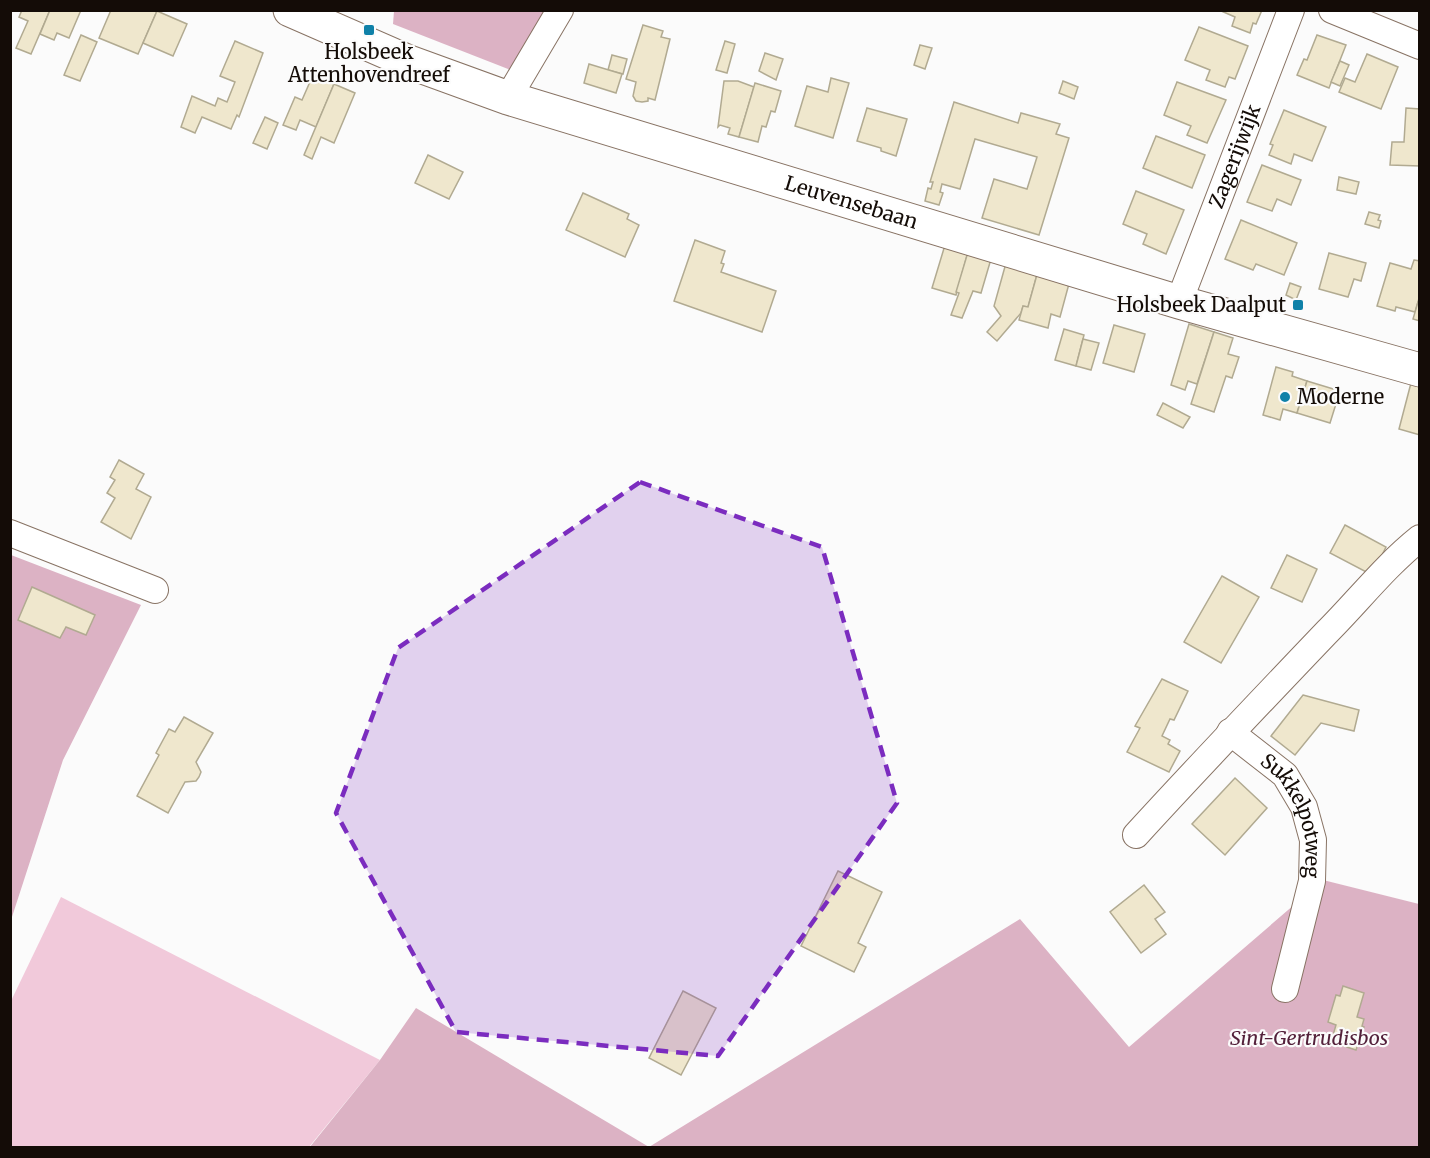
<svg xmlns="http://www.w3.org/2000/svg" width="1430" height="1158" viewBox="0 0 1430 1158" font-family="Merriweather,serif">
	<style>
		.green { fill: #f1c9da }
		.forest { fill: #dcb2c4 }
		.building { fill: #efe7cd; stroke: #b1aa91; stroke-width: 1.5 }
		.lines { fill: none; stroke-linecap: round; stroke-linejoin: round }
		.minor-casing { stroke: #887364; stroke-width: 28 }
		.tertiary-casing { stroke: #887364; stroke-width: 35 }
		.minor { stroke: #fff; stroke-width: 26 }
		.tertiary { stroke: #fff; stroke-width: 33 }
		.marked { fill: #7b2cbf; fill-opacity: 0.2; stroke: #7b2cbf; stroke-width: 4.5; stroke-dasharray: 12 8; stroke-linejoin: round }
		.poi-dot { fill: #0f81a8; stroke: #fbfbfb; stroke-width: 2 }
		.labels { text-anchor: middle; stroke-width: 4.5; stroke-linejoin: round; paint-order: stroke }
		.poi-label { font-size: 20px; fill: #140c07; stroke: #fbfbfb }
		.street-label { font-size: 20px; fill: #140c07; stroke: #fbfbfb }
		.park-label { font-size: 20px; font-style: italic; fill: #53203a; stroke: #fbfbfb }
	</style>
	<rect width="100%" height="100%" fill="#fbfbfb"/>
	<polygon class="green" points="61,897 380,1060 309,1147 11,1147 10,1003"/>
	<g class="forest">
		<polygon points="394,11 555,11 518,73 393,24"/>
		<polygon points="11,555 141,605 63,760 11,920"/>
		<polygon points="1323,880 1419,904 1419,1147 309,1148 380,1060 416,1008 649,1147 1020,919 1129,1047"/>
	</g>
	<g class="building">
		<polygon points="22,10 50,10 31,54 16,48 28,21 19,17"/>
		<polygon points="50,10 81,10 69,38 57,33 54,40 40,34"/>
		<polygon points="111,10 157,11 138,54 99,38"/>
		<polygon points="1219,10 1262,10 1256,24 1253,23 1250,33 1232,26 1235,17"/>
		<polygon points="157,11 187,24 173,56 143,43"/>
		<polygon points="643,25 663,31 661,37 670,39 655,100 648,98 648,101 642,102 636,101 633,96 636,82 626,79"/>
		<polygon points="1199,27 1248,46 1235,79 1229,77 1225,87 1206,80 1210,70 1185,60"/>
		<polygon points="81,35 97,42 80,81 64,75"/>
		<polygon points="1317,35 1346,45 1329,88 1297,75 1304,59 1307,60"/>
		<polygon points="235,41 263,53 239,117 237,115 231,129 202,117 195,133 181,127 192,96 215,106 218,98 227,102 235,82 220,76"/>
		<polygon points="725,41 735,44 727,73 716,70"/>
		<polygon points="920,45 932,48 925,69 914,65"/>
		<polygon points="765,53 783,59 776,80 759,71"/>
		<polygon points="1367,54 1398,67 1381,109 1339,92 1345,78 1355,82"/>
		<polygon points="612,55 627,59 623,74 608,70"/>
		<polygon points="1340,61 1349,65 1340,86 1331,82"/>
		<polygon points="589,64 622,74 616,93 584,83"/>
		<polygon points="313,75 334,84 316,127 300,120 296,130 283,125 295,97 302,100"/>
		<polygon points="831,78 849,83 833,138 795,126 807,86 828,92"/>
		<polygon points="724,81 738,81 754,87 739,137 728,134 730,128 720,125 718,127"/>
		<polygon points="1063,81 1078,87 1074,99 1059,93"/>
		<polygon points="1177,82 1226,100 1207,143 1187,135 1191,126 1164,115"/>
		<polygon points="755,83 781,91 775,112 771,111 766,127 762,126 758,142 739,137"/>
		<polygon points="334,84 355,93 334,143 321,137 312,159 304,155"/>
		<polygon points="954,102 1018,123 1021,113 1060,124 1056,134 1069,138 1039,235 982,218 994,179 1027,189 1037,157 975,139 960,189 942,184 940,192 943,193 939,205 925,201 928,188 931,189 933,182 930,182"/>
		<polygon points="867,108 907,119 896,156 881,151 881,148 857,141"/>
		<polygon points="1406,108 1420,109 1420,166 1390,165 1392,142 1404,142"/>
		<polygon points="1284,110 1326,127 1312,161 1294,154 1291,164 1269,155 1273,145 1270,144"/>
		<polygon points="265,117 278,123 267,149 253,143"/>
		<polygon points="1156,136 1205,155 1192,188 1143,168"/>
		<polygon points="428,155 463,172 449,199 415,183"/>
		<polygon points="1262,165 1301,180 1291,205 1277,199 1272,211 1247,202"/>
		<polygon points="1339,177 1359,182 1356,194 1337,190"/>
		<polygon points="1136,191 1184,210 1166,254 1143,244 1147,234 1123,224"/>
		<polygon points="583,193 629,214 627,219 639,225 625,257 566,230"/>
		<polygon points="1369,212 1380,215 1378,220 1381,221 1379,228 1365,224"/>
		<polygon points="1241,220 1297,243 1284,275 1256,264 1253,270 1225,259"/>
		<polygon points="695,240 725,251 721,263 724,264 721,272 776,291 762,332 674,301"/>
		<polygon points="945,245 968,252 956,295 932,288"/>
		<polygon points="968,252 991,259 981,293 973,291 962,318 951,315 959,293 956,292"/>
		<polygon points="1329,253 1366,263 1361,281 1354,279 1348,297 1319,289"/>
		<polygon points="1414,260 1420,261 1420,295 1415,312 1396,307 1395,311 1377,306 1390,263 1411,269"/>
		<polygon points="1006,263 1038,271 1028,307 1023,306 1021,313 997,341 987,332 1001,316 994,306"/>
		<polygon points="1038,271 1070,280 1060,317 1051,314 1048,328 1019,320 1023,306 1028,307"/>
		<polygon points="1290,283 1301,287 1296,300 1286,295"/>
		<polygon points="1418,302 1420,302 1420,321 1413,319"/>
		<polygon points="1189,324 1214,332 1197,384 1188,381 1185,390 1171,385"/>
		<polygon points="1114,325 1145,334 1134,372 1103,363"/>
		<polygon points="1064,329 1084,335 1076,366 1055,360"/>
		<polygon points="1214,332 1233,338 1228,354 1239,357 1232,378 1226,376 1214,412 1191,404"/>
		<polygon points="1083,339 1099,343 1091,370 1076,366"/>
		<polygon points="1276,367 1293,372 1292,376 1307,381 1297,413 1283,409 1280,420 1263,415"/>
		<polygon points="1307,381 1340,391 1330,423 1297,413"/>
		<polygon points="1411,383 1420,385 1420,435 1399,429"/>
		<polygon points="1163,403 1190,417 1183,428 1157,415"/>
		<polygon points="119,460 144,474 136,489 151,497 131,539 101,522 115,498 107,493 115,480 110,477"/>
		<polygon points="1345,525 1386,547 1372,575 1330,553"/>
		<polygon points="1287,555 1317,569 1302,602 1271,588"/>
		<polygon points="1222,576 1259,597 1221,663 1184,642"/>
		<polygon points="32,587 95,615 86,635 66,627 60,638 18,620"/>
		<polygon points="1162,679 1188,691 1174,720 1170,719 1162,736 1170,740 1168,744 1180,751 1169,772 1127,752 1140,728 1135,726"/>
		<polygon points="1303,695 1359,710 1354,731 1321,723 1295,755 1271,736"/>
		<polygon points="184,717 213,733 196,762 201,772 199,777 196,781 185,782 168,813 137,796 159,755 156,753 169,729 175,732"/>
		<polygon points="1235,778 1267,808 1225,855 1192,824"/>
		<polygon points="838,871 882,892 858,943 866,947 854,972 801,946"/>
		<polygon points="1144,885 1165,912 1155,919 1166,934 1141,953 1110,912"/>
		<polygon points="1343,986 1364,993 1357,1017 1364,1019 1362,1026 1364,1027 1356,1050 1331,1042 1336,1025 1328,1022 1336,995 1340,996"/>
		<polygon points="683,991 716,1008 681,1075 649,1058"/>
	</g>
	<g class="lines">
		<defs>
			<g id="minor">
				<polyline points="1332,10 1420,46"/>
				<polyline points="508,98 560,10"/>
				<path id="s1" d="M 1179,302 L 1291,10"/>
				<polyline points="10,533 155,590"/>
				<path id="s2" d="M 1230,732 L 1285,775 L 1304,807 L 1313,840 L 1312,881 L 1285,989"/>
				<path d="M 1136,835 C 1199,766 1263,699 1327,632 C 1358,601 1385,566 1420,538"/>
			</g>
			<g id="tertiary">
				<path id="s3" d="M 290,10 L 409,62 L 508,98 L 1179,302 L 1420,370"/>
			</g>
		</defs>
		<use href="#minor" class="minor-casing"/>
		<use href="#tertiary" class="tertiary-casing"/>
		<use href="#minor" class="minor"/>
		<use href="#tertiary" class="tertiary"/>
	</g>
	<path class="marked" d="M 640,482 L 822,547 L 897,803 L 718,1056 L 456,1032 L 336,813 L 398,648 Z"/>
	<g class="poi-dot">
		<rect x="363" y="24" width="12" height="12" rx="3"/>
		<rect x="1292" y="299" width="12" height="12" rx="3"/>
		<circle cx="1285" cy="397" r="6"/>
	</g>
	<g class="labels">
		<g class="poi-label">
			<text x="369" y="59">Holsbeek<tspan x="369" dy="23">Attenhovendreef</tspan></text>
			<text x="1286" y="312" text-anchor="end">Holsbeek Daalput</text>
			<text x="1297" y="404" text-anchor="start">Moderne</text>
		</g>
		<g class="street-label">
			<text dy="7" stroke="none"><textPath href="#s1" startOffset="156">Zagerijwijk</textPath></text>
			<text dy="7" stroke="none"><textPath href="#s3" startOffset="594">Leuvensebaan</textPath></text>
			<text dy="7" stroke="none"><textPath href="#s2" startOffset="111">Sukkelpotweg</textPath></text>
		</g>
		<g class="park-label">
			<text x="1309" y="1045">Sint-Gertrudisbos</text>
		</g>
	</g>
	<rect width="1430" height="1158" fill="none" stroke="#140c07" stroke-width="24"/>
</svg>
